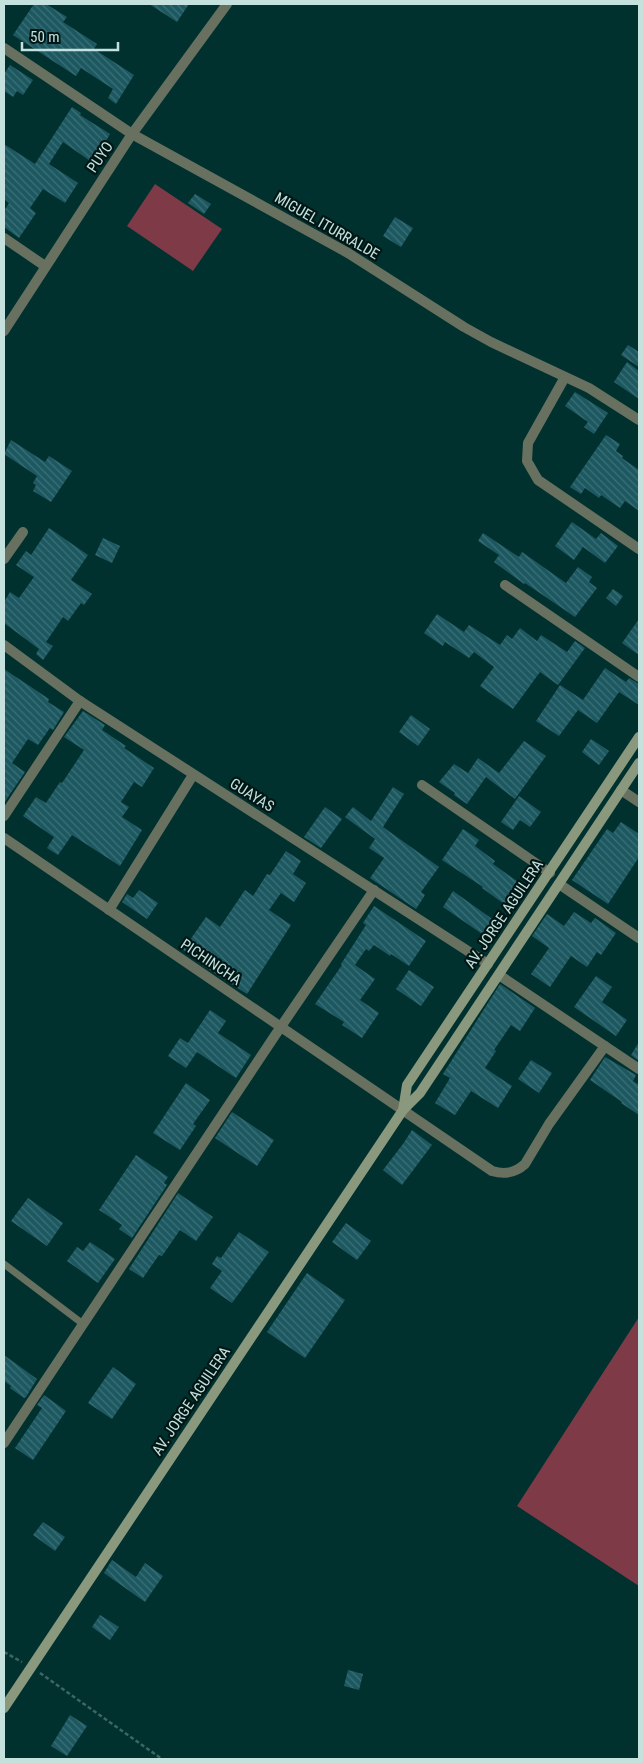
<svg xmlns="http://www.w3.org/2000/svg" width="643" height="1763" viewBox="0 0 643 1763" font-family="'Roboto Condensed',sans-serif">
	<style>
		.grass { fill: #7e3a47 }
		.building { fill: url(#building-back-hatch) }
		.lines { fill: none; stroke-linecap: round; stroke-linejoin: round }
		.path { stroke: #3c6764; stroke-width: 2.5; stroke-dasharray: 4 2.5; stroke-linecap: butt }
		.lane { stroke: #68705f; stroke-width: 7 }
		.street { stroke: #68705f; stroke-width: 10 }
		.secondary { stroke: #8a987d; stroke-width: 10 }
		.labels { text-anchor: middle; stroke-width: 4.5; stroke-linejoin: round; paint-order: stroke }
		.street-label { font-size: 15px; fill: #c4e1de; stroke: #011715 }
	</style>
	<defs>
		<pattern id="building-back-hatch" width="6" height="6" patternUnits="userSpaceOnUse" patternTransform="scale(1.25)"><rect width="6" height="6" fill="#1d5861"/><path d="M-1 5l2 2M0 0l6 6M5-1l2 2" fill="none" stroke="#3c7077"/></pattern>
	</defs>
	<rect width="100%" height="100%" fill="#00312f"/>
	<g class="grass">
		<polygon points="155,184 222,229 193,271 127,226"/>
		<polygon points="639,1317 639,1586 517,1506"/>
	</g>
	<g class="building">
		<polygon points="34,4 46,4 67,17 63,22 97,44 94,49 134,75 116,104 108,98 113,89 81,68 76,76 13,35"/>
		<polygon points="149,4 189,4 177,22"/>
		<polygon points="10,65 33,80 23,95 17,91 13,97 4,91 4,74"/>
		<polygon points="72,107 81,113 80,115 110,134 103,146 107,149 96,165 63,142 49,164 78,183 65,203 43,189 30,208 36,213 19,238 4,227 4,211 9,203 4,199 4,144 35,164"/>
		<polygon points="195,194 211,204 204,214 188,203"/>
		<polygon points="395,217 413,228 401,247 383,236"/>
		<polygon points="628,345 639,352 639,367 621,355"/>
		<polygon points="627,362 639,371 639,399 614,382"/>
		<polygon points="575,392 608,413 594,434 584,427 588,422 565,406"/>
		<polygon points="606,435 620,444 616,451 623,456 622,458 639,470 639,511 625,501 620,508 601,495 599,498 585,488 581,494 570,487"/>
		<polygon points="11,440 45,462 49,456 72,471 51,502 33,491 36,485 33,483 37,476 4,454"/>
		<polygon points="572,522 596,539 601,533 618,546 605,563 583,547 574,560 555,546"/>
		<polygon points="49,528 88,555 71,580 92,594 84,605 81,603 68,621 63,617 46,642 53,646 43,660 36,654 39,649 4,623 4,602 10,592 19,598 34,577 16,565 26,551 31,555"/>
		<polygon points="483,533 519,557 522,552 566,583 578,567 592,577 589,582 597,588 575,617 525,583 524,584 494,562 499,555 478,541"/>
		<polygon points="103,538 120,546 112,563 95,555"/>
		<polygon points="613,589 623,596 616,606 606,598"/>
		<polygon points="437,614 464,632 469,625 500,645 507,635 512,639 520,628 537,641 541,635 567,652 575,641 585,648 558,685 540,672 513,709 480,686 494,667 474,652 469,658 445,642 443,646 424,633"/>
		<polygon points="639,619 639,655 622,643"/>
		<polygon points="605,668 626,682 629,678 639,684 639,705 619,692 597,723 578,710 559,736 536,721 560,685 583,700"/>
		<polygon points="4,669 49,699 48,702 64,712 53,730 50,728 38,745 28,739 12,763 25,772 4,803"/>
		<polygon points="83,711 105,725 102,730 126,746 124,748 154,768 142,787 134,782 121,802 129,807 122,817 142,830 120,866 72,835 58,855 47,848 54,837 23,816 36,797 46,803 60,782 62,783 84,750 64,737"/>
		<polygon points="411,715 430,729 418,746 399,732"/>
		<polygon points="591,739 609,751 599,765 582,752"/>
		<polygon points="524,741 546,756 515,799 486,777 467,804 454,795 455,793 439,782 454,764 468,773 478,758 499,773"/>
		<polygon points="393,787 404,794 383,827 439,867 421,892 425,895 416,909 370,878 384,858 369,848 375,839 345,817 353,807 371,821"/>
		<polygon points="519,796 541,812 530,827 520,820 513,830 501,822"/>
		<polygon points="325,807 342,819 321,848 304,837"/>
		<polygon points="621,822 639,834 639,857 608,904 572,880 607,829 613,833"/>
		<polygon points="463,829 479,840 475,846 495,861 493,864 521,884 507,906 482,888 483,887 442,860"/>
		<polygon points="286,851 301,861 293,874 306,883 294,902 281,893 269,910 291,925 247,994 202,965 203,963 183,950 206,917 220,927 245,890 253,896 267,874 270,875"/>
		<polygon points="139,890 158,903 147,919 122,902 127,894 133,898"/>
		<polygon points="453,891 495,921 485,936 443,907"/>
		<polygon points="374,906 426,941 409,966 391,954 390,956 374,945 369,951 366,949 355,965 375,979 360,1000 379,1013 362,1038 342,1025 344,1022 315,1004 342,965 341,964 366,925 363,923"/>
		<polygon points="574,912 591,923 595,918 616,933 601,955 597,952 587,967 571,956 550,987 531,974 549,948 532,936 547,914 564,926"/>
		<polygon points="409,970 434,987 421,1006 396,989"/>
		<polygon points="596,976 612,987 602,1002 627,1020 616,1036 574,1007"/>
		<polygon points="500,984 535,1008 520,1031 511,1025 494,1050 496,1051 485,1068 512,1086 498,1108 471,1091 455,1115 435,1103 450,1078 443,1074"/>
		<polygon points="210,1010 226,1021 218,1033 251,1055 236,1078 197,1052 186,1068 168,1056 180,1038 188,1043"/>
		<polygon points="639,1042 639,1061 631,1055"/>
		<polygon points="605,1057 636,1075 633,1081 639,1085 639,1115 621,1103 622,1102 590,1080"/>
		<polygon points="531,1060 552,1073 539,1093 518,1079"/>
		<polygon points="186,1083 210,1100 193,1124 196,1126 180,1150 153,1133"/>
		<polygon points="232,1112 274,1140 257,1166 215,1138"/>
		<polygon points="412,1130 432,1145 402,1185 383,1170 403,1144"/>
		<polygon points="136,1155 168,1177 164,1183 167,1185 132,1238 119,1229 122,1225 99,1210"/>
		<polygon points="178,1193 213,1217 196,1241 180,1230 162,1256 159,1255 143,1278 129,1269"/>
		<polygon points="28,1198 63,1223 47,1246 11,1221"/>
		<polygon points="346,1223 371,1241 357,1260 332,1242"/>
		<polygon points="239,1232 269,1252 232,1303 210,1288 222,1271 212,1264 217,1256 221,1258"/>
		<polygon points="90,1242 115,1259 98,1283 67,1261 77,1247 83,1251"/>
		<polygon points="307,1273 345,1300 305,1358 267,1332"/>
		<polygon points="4,1355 37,1379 26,1397 24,1398 10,1388 11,1386 4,1381"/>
		<polygon points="113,1367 136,1384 112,1419 88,1403"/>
		<polygon points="44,1395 66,1411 33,1460 15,1448 42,1408 37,1405"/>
		<polygon points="43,1522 65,1537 55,1551 33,1535"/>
		<polygon points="112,1560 136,1577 145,1563 163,1576 145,1602 104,1573"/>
		<polygon points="100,1615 119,1627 110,1640 92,1627"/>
		<polygon points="348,1670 363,1674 359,1690 344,1686"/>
		<polygon points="70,1715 87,1726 67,1756 51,1746"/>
	</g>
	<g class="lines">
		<g class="path">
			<polyline points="4,1652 22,1662"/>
			<polyline points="40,1673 162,1759"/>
		</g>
		<polyline class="lane" points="4,1264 83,1324"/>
		<g class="street">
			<polyline points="4,48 132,134 348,253 464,327 491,342 589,388 639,420"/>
			<polyline points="4,238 45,266"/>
			<polyline points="4,331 132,134 227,4"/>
			<polyline points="565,377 528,443 527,461 538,480 639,549"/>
			<polyline points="4,559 23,532"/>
			<polyline points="505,585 639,677"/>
			<polyline points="4,645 80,701 488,964"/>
			<polyline points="422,785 550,873"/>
			<polyline points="621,790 639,802"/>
			<polyline points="4,816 80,701"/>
			<path d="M 4,838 L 492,1171 C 505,1175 515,1173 525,1164 L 549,1124 L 605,1046"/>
			<polyline points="559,884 639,938"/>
			<polyline points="109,910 193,775"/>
			<polyline points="499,975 639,1069"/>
			<polyline points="4,1443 280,1028 374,890"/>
		</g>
		<g class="secondary">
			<polyline points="403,1110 407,1085 639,737"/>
			<polyline points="4,1708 403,1110 420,1093 639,763"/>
		</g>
	</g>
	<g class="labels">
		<g class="street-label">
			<text transform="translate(100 157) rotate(-56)" y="5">PUYO</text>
			<text transform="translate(327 226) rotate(30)" y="5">MIGUEL ITURRALDE</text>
			<text transform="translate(252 795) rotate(32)" y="5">GUAYAS</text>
			<text transform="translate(504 914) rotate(-56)" y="5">AV. JORGE AGUILERA</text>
			<text transform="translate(211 962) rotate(34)" y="5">PICHINCHA</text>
			<text transform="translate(191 1401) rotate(-56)" y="5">AV. JORGE AGUILERA</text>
		</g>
	</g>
	<rect width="643" height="1763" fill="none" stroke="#c4e1de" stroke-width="10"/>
	<path d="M22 42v8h96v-8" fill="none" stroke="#c4e1de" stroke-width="2.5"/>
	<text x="30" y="42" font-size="15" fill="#c4e1de" stroke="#011715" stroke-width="4" paint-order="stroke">50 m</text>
</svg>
